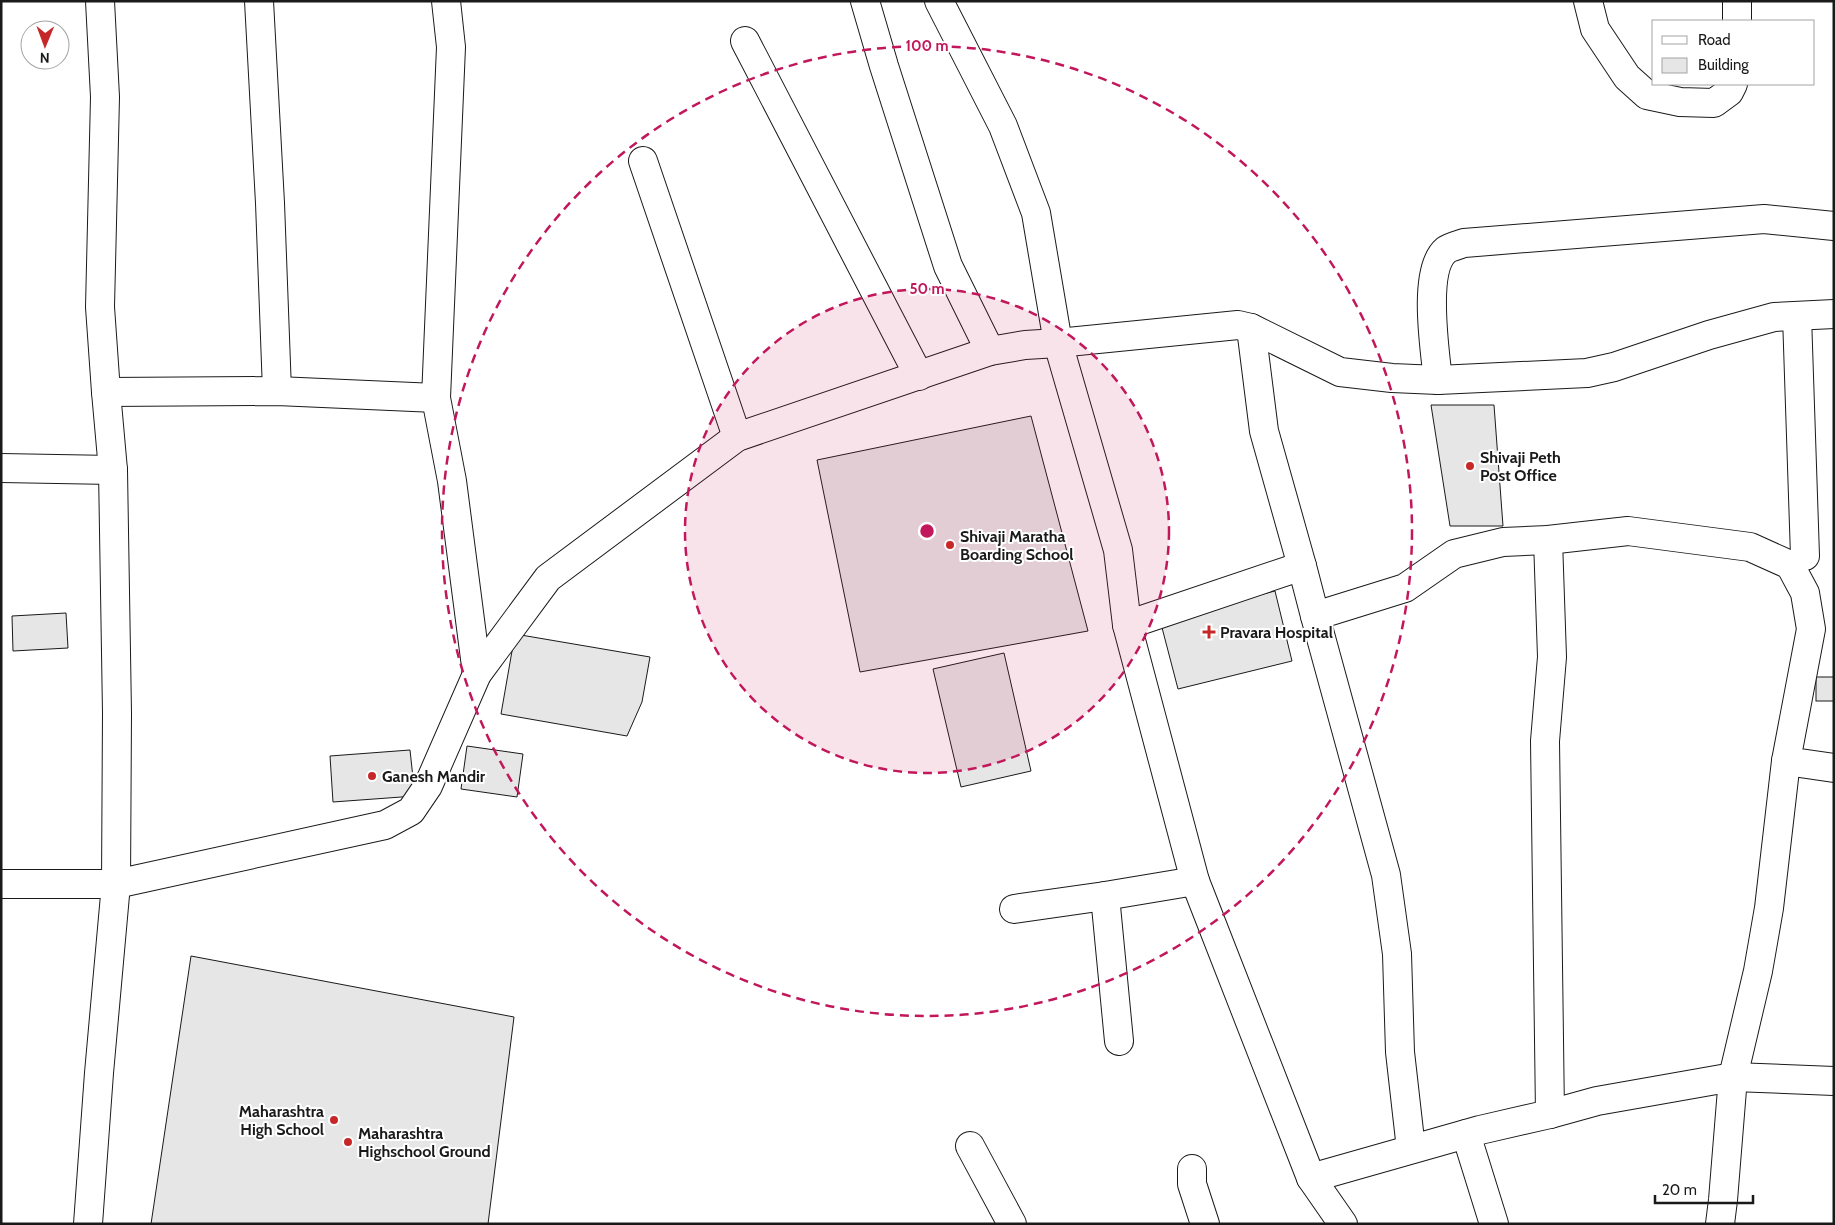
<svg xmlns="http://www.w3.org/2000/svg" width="1835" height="1225" viewBox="0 0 1835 1225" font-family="Cabin,sans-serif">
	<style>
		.building { fill: #e6e6e6; stroke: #1a1a1a }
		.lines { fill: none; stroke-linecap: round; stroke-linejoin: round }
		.minor-casing { stroke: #1a1a1a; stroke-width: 30 }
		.minor { stroke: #fff; stroke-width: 28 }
		.ring { fill: none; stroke: #c2185b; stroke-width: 2.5; stroke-dasharray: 9 6 }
		.poi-dot { fill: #c62828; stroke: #fff; stroke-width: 2 }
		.labels { text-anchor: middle; stroke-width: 4; stroke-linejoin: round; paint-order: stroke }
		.poi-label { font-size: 16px; font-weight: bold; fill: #1a1a1a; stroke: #fff; text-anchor: start }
		.centre { fill: #c2185b; stroke: #fff; stroke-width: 2.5 }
		.ring-label { font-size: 15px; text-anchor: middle; font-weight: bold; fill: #c2185b; stroke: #fff; stroke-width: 4; stroke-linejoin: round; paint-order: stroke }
	</style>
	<rect width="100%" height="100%" fill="#fff"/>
	<g class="building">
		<polygon points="1431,405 1494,405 1503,526 1450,526"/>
		<polygon points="1031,416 1088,631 860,672 817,460"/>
		<polygon points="1275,591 1292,661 1178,689 1160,620"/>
		<polygon points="66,613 68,648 13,651 12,616"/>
		<polygon points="515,634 650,657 642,702 627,736 501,714"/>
		<polygon points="1004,653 1031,771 961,787 933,669"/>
		<rect x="1816" y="677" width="18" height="24"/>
		<polygon points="467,746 523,754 517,797 461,789"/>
		<polygon points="410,750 415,796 333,802 330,756"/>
		<polygon points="191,956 514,1017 488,1224 151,1224"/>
	</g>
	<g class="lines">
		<defs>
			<g id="minor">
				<polyline points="259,1 270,203 277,391"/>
				<polyline points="446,1 451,47 436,398 452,481 477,674"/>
				<polyline points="865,1 884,66 948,266 990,351"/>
				<polyline points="939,1 1003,126 1036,213 1058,343 1118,550 1127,625 1195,881 1311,1178 1343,1224"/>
				<polyline points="1588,1 1595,29 1627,77 1647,95 1680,102 1714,103 1729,92 1733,84"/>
				<polyline points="1737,1 1737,21"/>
				<polyline points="745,41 919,376"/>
				<polyline points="643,161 737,437"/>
				<polyline points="1797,316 1805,556"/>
				<polyline points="1251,328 1264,431 1302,566"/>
				<path d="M 1438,380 C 1435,351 1422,270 1446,250 C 1450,247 1458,245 1464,243 L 1764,219 L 1834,226"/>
				<polyline points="106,392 277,391 436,398"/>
				<polyline points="1,468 113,470"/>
				<polyline points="1548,540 1552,657 1545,741 1550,1114"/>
				<polyline points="1315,616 1386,875 1397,954 1400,1052 1411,1149"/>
				<polyline points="1127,625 1302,566 1315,616 1405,588 1454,554 1503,542 1548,540 1628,531 1750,547 1790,565 1805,593 1811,629 1786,761 1834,768"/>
				<polyline points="1,884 116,884 385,825 411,811 428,786 477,674 548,578 737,437 990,351 1025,345 1058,343 1238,325 1251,328 1340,372 1392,378 1438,380 1587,373 1614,367 1709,335 1774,317 1834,314"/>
				<polyline points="1014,909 1105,896"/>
				<polyline points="1119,1041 1105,896 1195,881"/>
				<polyline points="1466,1134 1494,1224"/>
				<polyline points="970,1146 1012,1224"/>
				<polyline points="1192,1169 1192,1184 1205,1224"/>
				<polyline points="1311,1178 1480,1130 1550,1114 1597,1101 1733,1077 1834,1081"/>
				<polyline points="88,1224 99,1073 116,884 117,713 113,470 106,392 100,307 105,97 100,1"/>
				<polyline points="1720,1224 1723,1200 1733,1077 1758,971 1769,908 1786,761"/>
			</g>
		</defs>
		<use href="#minor" class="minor-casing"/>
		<use href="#minor" class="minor"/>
	</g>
	<circle cx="927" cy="531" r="242" fill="#c2185b" fill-opacity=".12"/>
	<g class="ring">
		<circle cx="927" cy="531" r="242"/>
		<circle cx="927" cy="531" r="485"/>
	</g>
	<g class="poi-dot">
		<circle cx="1470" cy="466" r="5"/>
		<circle cx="950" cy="545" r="5"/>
		<path d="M1206.5 624.5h5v5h5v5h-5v5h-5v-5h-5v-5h5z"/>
		<circle cx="372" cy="776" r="5"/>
		<circle cx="334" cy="1120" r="5"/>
		<circle cx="348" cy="1142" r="5"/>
	</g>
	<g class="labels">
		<g class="poi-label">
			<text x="1480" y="463">Shivaji Peth<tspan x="1480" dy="18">Post Office</tspan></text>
			<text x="960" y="542">Shivaji Maratha<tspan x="960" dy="18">Boarding School</tspan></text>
			<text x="1220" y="638">Pravara Hospital</text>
			<text x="382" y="782">Ganesh Mandir</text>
			<text x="324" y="1117" text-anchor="end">Maharashtra<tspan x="324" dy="18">High School</tspan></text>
			<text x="358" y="1139">Maharashtra<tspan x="358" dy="18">Highschool Ground</tspan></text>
		</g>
	</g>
	<circle cx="927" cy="531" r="8" class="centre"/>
	<g class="ring-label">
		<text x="927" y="51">100 m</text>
		<text x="927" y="294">50 m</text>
	</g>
	<rect width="1835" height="1225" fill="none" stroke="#1a1a1a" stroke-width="5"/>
	<rect x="1652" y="20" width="162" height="65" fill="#ffffff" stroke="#a3a3a3"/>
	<rect x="1662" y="36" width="25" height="8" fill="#ffffff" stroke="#a3a3a3"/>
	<text x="1698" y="45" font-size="15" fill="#1a1a1a">Road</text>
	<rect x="1662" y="58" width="25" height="15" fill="#e6e6e6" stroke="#a3a3a3"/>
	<text x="1698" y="70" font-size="15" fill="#1a1a1a">Building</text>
	<g transform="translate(45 45) rotate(181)"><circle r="24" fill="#ffffff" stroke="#a3a3a3"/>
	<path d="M0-4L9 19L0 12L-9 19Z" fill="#c62828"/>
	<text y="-8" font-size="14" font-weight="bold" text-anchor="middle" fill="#1a1a1a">N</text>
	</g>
	<path d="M1655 1195v8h98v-8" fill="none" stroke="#1a1a1a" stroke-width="2.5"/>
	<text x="1662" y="1195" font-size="15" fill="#1a1a1a" stroke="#ffffff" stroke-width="4" paint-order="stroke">20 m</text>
</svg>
